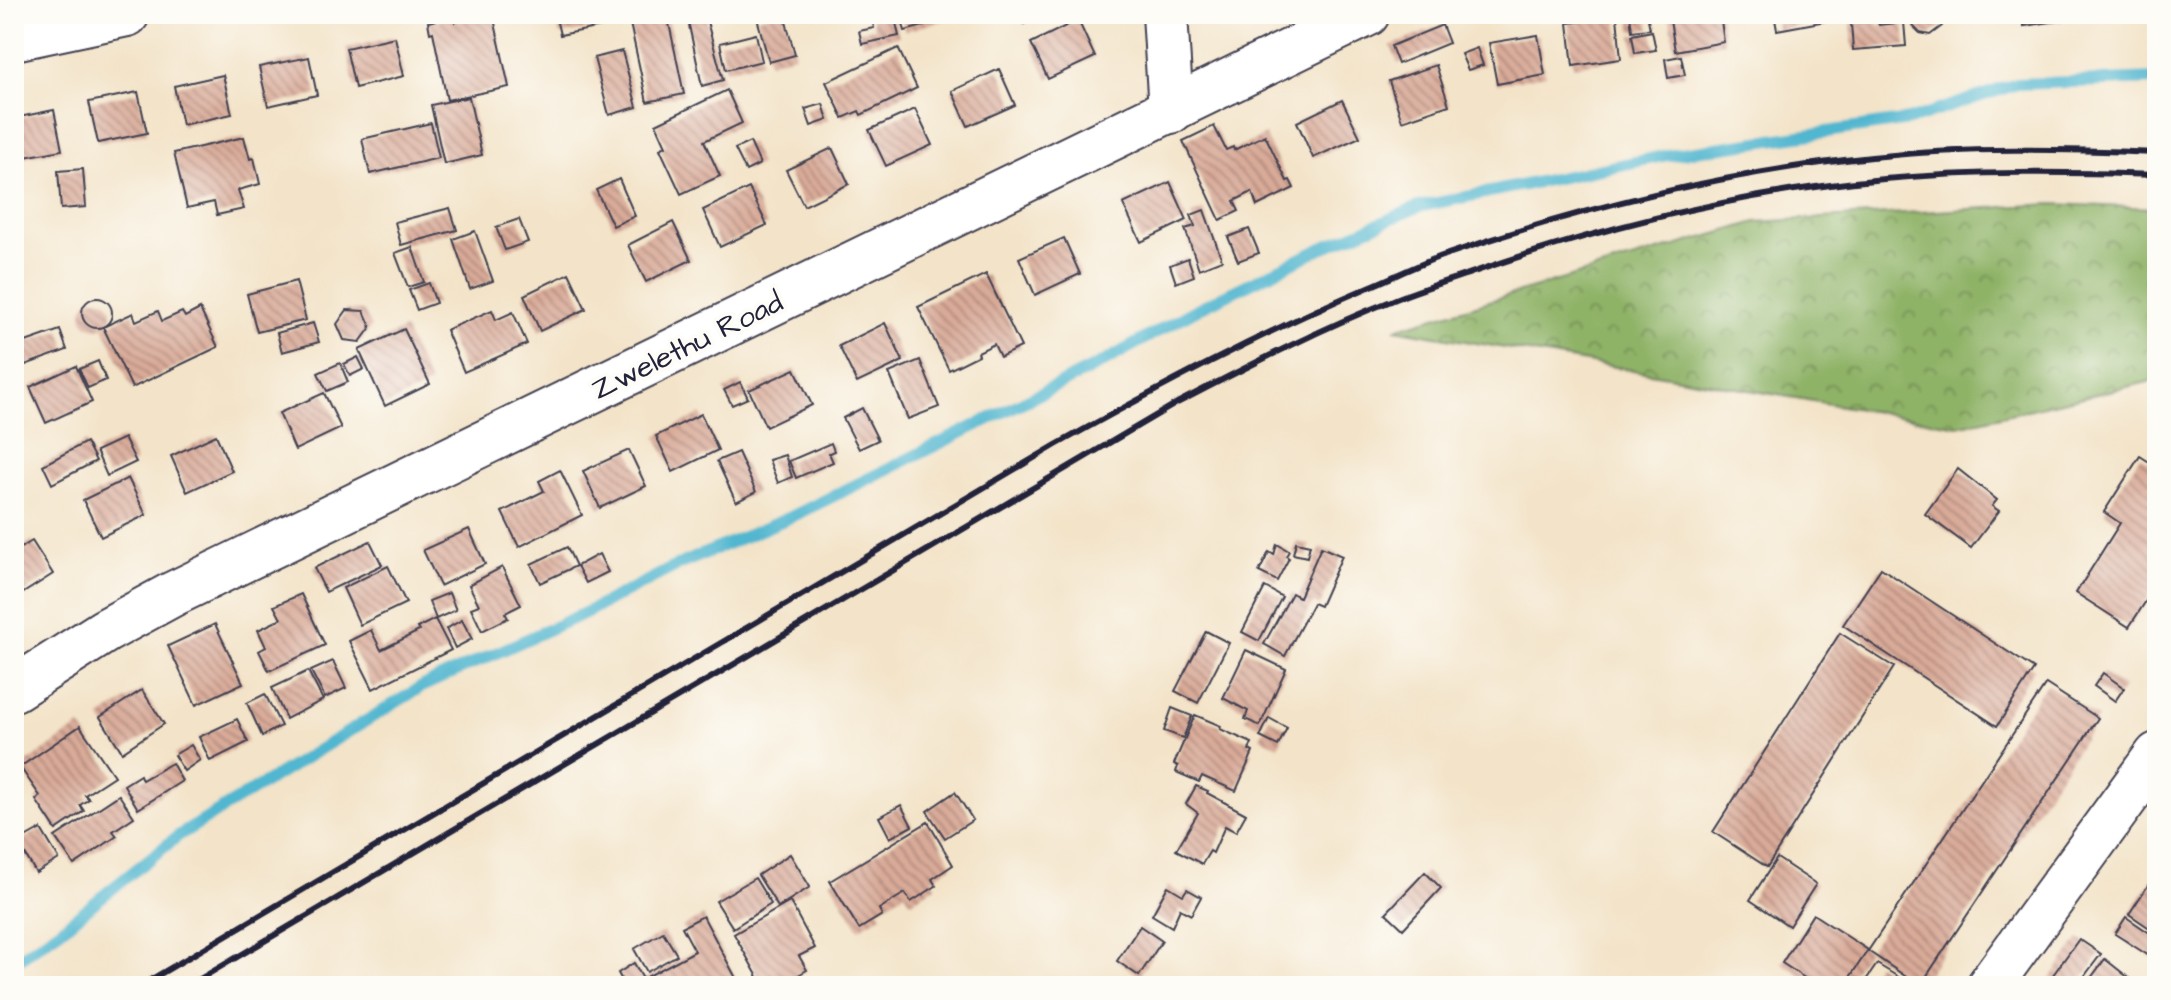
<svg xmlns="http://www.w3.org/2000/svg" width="2171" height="1000" viewBox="0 0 2171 1000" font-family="'Architects Daughter',sans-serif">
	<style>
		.forest { fill: url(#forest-crowns); stroke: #586a50; stroke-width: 2 }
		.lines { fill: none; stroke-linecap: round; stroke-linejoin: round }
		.stream { stroke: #51b6cf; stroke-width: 12 }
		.building { fill: url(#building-back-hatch) }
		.minor-casing { stroke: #413f50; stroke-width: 48 }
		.minor { stroke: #fff; stroke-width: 44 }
		.rail { stroke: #22223b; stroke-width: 6 }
		.labels { text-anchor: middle; stroke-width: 8; stroke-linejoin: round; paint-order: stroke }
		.street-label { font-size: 30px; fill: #22223b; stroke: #fdfcf7 }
	</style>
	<defs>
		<pattern id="forest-crowns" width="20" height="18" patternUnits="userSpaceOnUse" patternTransform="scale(2)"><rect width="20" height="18" fill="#8eb266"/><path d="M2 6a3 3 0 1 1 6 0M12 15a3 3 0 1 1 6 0" fill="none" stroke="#749055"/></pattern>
		<pattern id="building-back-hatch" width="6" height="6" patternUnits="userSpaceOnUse" patternTransform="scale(2)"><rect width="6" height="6" fill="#d9aa98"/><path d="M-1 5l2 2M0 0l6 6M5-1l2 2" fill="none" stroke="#b08a7d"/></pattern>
	</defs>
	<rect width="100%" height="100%" fill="#fdfcf7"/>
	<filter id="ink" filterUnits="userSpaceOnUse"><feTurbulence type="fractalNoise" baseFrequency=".0125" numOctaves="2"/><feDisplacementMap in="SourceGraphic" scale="16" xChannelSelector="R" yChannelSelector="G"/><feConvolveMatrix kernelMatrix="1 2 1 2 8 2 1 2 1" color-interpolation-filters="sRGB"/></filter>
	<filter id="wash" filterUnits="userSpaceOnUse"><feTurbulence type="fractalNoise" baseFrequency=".006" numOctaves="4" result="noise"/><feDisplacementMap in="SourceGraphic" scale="32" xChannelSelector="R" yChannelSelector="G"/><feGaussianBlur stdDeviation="1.8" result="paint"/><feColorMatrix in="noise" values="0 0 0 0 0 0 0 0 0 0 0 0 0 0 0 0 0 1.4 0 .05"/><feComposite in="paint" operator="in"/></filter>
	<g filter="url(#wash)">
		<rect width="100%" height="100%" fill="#f3e3c8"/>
		<polygon class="forest" points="2052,204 2157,208 2157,377 2148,382 1958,426 1395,329 1756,222"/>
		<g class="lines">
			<polyline class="stream" points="14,962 59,931 178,836 423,686 585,613 678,565 791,517 1100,364 1199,308 1329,245 1418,207 1668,155 1909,120 2017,84 2157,79"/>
		</g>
		<g id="blocks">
			<g class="building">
				<polygon points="493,14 509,87 447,100 433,32 430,33 428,22 454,16 455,22"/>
				<polygon points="555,14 609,14 611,25 560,35"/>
				<polygon points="628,14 667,14 684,94 647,102"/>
				<polygon points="694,14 705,14 723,80 702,86 687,16"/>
				<polygon points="772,14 784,14 795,55 769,62 757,18"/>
				<polygon points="871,14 894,14 899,36 862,44 859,31 874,28"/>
				<polygon points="900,14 964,14 964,15 905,31"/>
				<polygon points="1017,14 1039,14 1024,24"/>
				<polygon points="1630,14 1647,14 1650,29 1632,31"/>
				<polygon points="1669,14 1720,14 1724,42 1675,51"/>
				<polygon points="1774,14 1825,14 1826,21 1777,30"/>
				<polygon points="1912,14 1943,14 1942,26 1930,35 1920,33 1913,26"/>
				<polygon points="1997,14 2076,14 2077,18 2024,26 2023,17 1998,21"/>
				<polygon points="1617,17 1621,59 1573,66 1568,23"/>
				<polygon points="1078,20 1095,57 1048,79 1031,43"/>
				<polygon points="1877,21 1879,25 1904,22 1906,46 1853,50 1851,23"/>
				<polygon points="1442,25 1449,43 1398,64 1391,46"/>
				<polygon points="1652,31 1656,50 1635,53 1632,35"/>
				<polygon points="756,34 762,61 726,70 720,43"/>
				<polygon points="1538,35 1545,75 1497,84 1489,43"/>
				<polygon points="395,37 404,76 355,88 346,48"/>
				<polygon points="898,48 917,88 861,115 859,111 843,118 826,82"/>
				<polygon points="1477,48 1483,65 1468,70 1461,54"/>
				<polygon points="622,51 637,107 609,115 594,58"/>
				<polygon points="1681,56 1685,75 1668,78 1665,59"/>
				<polygon points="309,57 317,95 268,106 259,67"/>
				<polygon points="1436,65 1449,105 1402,121 1389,81"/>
				<polygon points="999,69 1015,105 968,126 952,91"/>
				<polygon points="223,75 232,114 182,125 174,86"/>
				<polygon points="727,90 742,123 704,141 720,176 681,194 660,149 666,146 656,124"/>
				<polygon points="138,92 147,133 98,143 89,102"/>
				<polygon points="469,97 482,155 444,164 431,105"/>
				<polygon points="1342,100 1360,137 1313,158 1297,122"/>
				<polygon points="823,104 828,120 811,126 805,109"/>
				<polygon points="915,109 932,145 886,166 869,130"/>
				<polygon points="54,110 62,150 14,159 14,118"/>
				<polygon points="431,123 439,158 370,174 362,139"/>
				<polygon points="1214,126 1226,150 1233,147 1234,150 1265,135 1287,181 1290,180 1294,188 1257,206 1252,192 1234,201 1239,211 1220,220 1183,141"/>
				<polygon points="244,137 250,159 254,158 260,184 238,190 244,209 217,215 214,202 187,208 174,153"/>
				<polygon points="750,142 760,164 746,171 735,149"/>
				<polygon points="832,148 849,184 804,206 786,170"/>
				<polygon points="83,169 86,207 61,209 58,171"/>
				<polygon points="619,179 635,216 613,226 596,190"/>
				<polygon points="1170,182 1187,220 1141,242 1123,204"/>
				<polygon points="749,188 767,225 720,247 703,210"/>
				<polygon points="450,208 457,230 401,245 395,222"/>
				<polygon points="1204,210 1222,260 1199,269 1185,229 1195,226 1191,215"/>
				<polygon points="519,219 528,242 505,250 496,227"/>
				<polygon points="673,222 691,260 646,282 628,245"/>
				<polygon points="1249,229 1259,253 1238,261 1228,237"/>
				<polygon points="475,231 493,281 470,289 453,239"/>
				<polygon points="1064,238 1080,274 1035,295 1019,258"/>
				<polygon points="412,247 424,282 408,287 395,253"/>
				<polygon points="1188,258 1194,276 1176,283 1170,265"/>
				<polygon points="569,273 586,309 540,331 524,295"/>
				<polygon points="986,274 1021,347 1000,357 994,344 978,352 979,355 949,370 918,307"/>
				<polygon points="296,281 306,320 257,332 247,294"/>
				<polygon points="429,283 436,303 417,310 409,290"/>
				<circle cx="97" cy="313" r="15"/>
				<polygon points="200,309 218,347 132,388 103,327 133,313 136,321 158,311 162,321 182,312 185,317"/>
				<polygon points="347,310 364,311 371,327 360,342 344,340 337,324"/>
				<polygon points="492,310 496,320 513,312 527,344 464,372 446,330"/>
				<polygon points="313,323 319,342 282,352 277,333"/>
				<polygon points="885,323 903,361 857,383 839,346"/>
				<polygon points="404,329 430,384 385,406 359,350"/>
				<polygon points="60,330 67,350 14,369 14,346"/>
				<polygon points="358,357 364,369 350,376 344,364"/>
				<polygon points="920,360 939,407 908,419 889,373"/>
				<polygon points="98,361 106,380 88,388 79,369"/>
				<polygon points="340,363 348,382 327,391 318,373"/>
				<polygon points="76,366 92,402 46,423 30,387"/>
				<polygon points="795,369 812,405 766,427 749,390"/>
				<polygon points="740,382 748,398 732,405 724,390"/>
				<polygon points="324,393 341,428 295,450 279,413"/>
				<polygon points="862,408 878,440 859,449 843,418"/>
				<polygon points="701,414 718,450 673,472 656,436"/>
				<polygon points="216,435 232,471 187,492 171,456"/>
				<polygon points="124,438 136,462 107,476 96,451"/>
				<polygon points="86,442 96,461 52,484 43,465"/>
				<polygon points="831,443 834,451 829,453 833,462 796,478 789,461"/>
				<polygon points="629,450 646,486 600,508 583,471"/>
				<polygon points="738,452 756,492 736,502 717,461"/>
				<polygon points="785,455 792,477 778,483 769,460"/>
				<polygon points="2140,456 2157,467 2157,584 2129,627 2076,593 2120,523 2104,512"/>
				<polygon points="1958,469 1997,500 1992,506 1999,511 1971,548 1925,514"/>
				<polygon points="560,470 582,515 519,547 502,512 544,491 539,481"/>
				<polygon points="128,478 146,515 101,537 83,500"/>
				<polygon points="469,529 485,564 440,586 423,550"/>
				<polygon points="32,541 53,574 14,599 14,552"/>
				<polygon points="370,541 382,565 326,592 314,568"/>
				<polygon points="1296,542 1310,545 1307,557 1293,554"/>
				<polygon points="1277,544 1289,551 1286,556 1289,558 1277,581 1259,572 1269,552 1274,555"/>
				<polygon points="567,547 576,566 540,583 531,564"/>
				<polygon points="1321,547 1342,556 1320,606 1313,603 1285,656 1264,644 1292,593 1299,597"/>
				<polygon points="599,554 608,572 586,583 577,566"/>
				<polygon points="388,566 406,603 360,625 343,588"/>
				<polygon points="502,567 521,605 505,613 508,618 482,631 471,608 479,605 469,585"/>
				<polygon points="1881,568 2034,669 1997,726 1843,625"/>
				<polygon points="1265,587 1282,597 1259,641 1242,632"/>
				<polygon points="449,593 456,610 436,619 429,601"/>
				<polygon points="301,594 325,645 269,671 259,651 266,647 258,630 281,619 274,606"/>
				<polygon points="435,619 451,650 373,689 349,641 371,630 381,650 419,631 417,628"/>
				<polygon points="462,620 472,639 455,648 446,629"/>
				<polygon points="215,624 243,683 196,705 168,646"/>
				<polygon points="1206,631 1229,643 1198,703 1175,691"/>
				<polygon points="1840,633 1894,667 1767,867 1713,832"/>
				<polygon points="1246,650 1286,669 1260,726 1245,719 1248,711 1223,698"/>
				<polygon points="333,661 346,688 325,698 311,671"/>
				<polygon points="308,671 323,700 286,719 272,688"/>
				<polygon points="2103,673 2124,688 2115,701 2094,686"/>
				<polygon points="2046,684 2098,718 1920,986 1868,951"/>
				<polygon points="142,690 164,724 122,752 100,717"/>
				<polygon points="265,694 281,726 262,736 247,703"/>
				<polygon points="1172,708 1192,716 1183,738 1164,731"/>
				<polygon points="1195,715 1221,726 1220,729 1252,743 1249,750 1253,752 1236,791 1202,776 1199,782 1176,772 1178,766 1174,764"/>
				<polygon points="1269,718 1287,728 1278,746 1260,737"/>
				<polygon points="237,719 248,742 210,761 199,737"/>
				<polygon points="80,726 114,776 85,795 89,799 80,805 84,811 56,830 36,800 40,796 20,767"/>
				<polygon points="191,745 200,760 184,771 174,755"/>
				<polygon points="172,763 182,781 138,809 124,785 140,775 142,780"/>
				<polygon points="1196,786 1208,791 1207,793 1246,814 1236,832 1225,826 1213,853 1210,851 1202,864 1176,850 1198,813 1186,804"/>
				<polygon points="955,792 973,820 945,838 927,811"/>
				<polygon points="119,795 134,817 113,831 117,836 74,865 55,837"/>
				<polygon points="901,805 912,826 890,838 879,817"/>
				<polygon points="928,822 953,865 932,879 936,886 911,902 905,893 879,909 882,915 859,929 830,881"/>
				<polygon points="41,829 59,859 36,873 18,842"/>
				<polygon points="790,854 810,887 778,907 758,875"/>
				<polygon points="1777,858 1816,884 1789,926 1750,900"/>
				<polygon points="1425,872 1441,888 1403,929 1386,913"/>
				<polygon points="2157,872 2157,933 2129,914"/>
				<polygon points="755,878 771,904 733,928 716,901"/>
				<polygon points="1168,886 1183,895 1187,889 1201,897 1191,915 1180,909 1172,927 1152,915"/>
				<polygon points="790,902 815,948 799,956 807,970 779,986 773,977 762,984 734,934"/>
				<polygon points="1813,914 1868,950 1844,986 1817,986 1782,963"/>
				<polygon points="703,916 737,980 727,986 625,986 618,973 634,963 643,979 695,951 682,927"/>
				<polygon points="2126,917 2157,938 2157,961 2115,934"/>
				<polygon points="1140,926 1162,941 1139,976 1117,961"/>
				<polygon points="663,932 677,955 647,972 634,949"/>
				<polygon points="2079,939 2101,954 2077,986 2045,986"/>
				<polygon points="2105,959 2139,986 2085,986"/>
				<polygon points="1877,964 1900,978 1895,986 1862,986"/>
			</g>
		</g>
	</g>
	<g filter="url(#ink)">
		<use href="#blocks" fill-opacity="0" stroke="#413f50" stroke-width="2"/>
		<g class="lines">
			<defs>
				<g id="minor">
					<polyline points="1165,14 1171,111"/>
					<polyline points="14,38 127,14"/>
					<polyline points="14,689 105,631 173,594 1367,14"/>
					<polyline points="1989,986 2157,755"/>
				</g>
			</defs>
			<use href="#minor" class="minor-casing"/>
			<use href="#minor" class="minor"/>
			<g class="rail">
				<path d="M 140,986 L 1056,445 C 1158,388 1261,333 1369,287 C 1393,277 1417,265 1442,256 C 1580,208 1726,172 1872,157 C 1966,147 2063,149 2157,153"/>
				<path d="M 188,986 L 1177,403 C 1247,367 1317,330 1391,301 C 1417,290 1444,282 1471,273 C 1604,226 1744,192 1884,179 C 1975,171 2066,172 2157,175"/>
			</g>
		</g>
	</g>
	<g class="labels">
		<g class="street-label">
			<text transform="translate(687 345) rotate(-26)" y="10">Zwelethu Road</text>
		</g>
	</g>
	<rect width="2171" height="1000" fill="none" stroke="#fdfcf7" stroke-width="48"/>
</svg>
